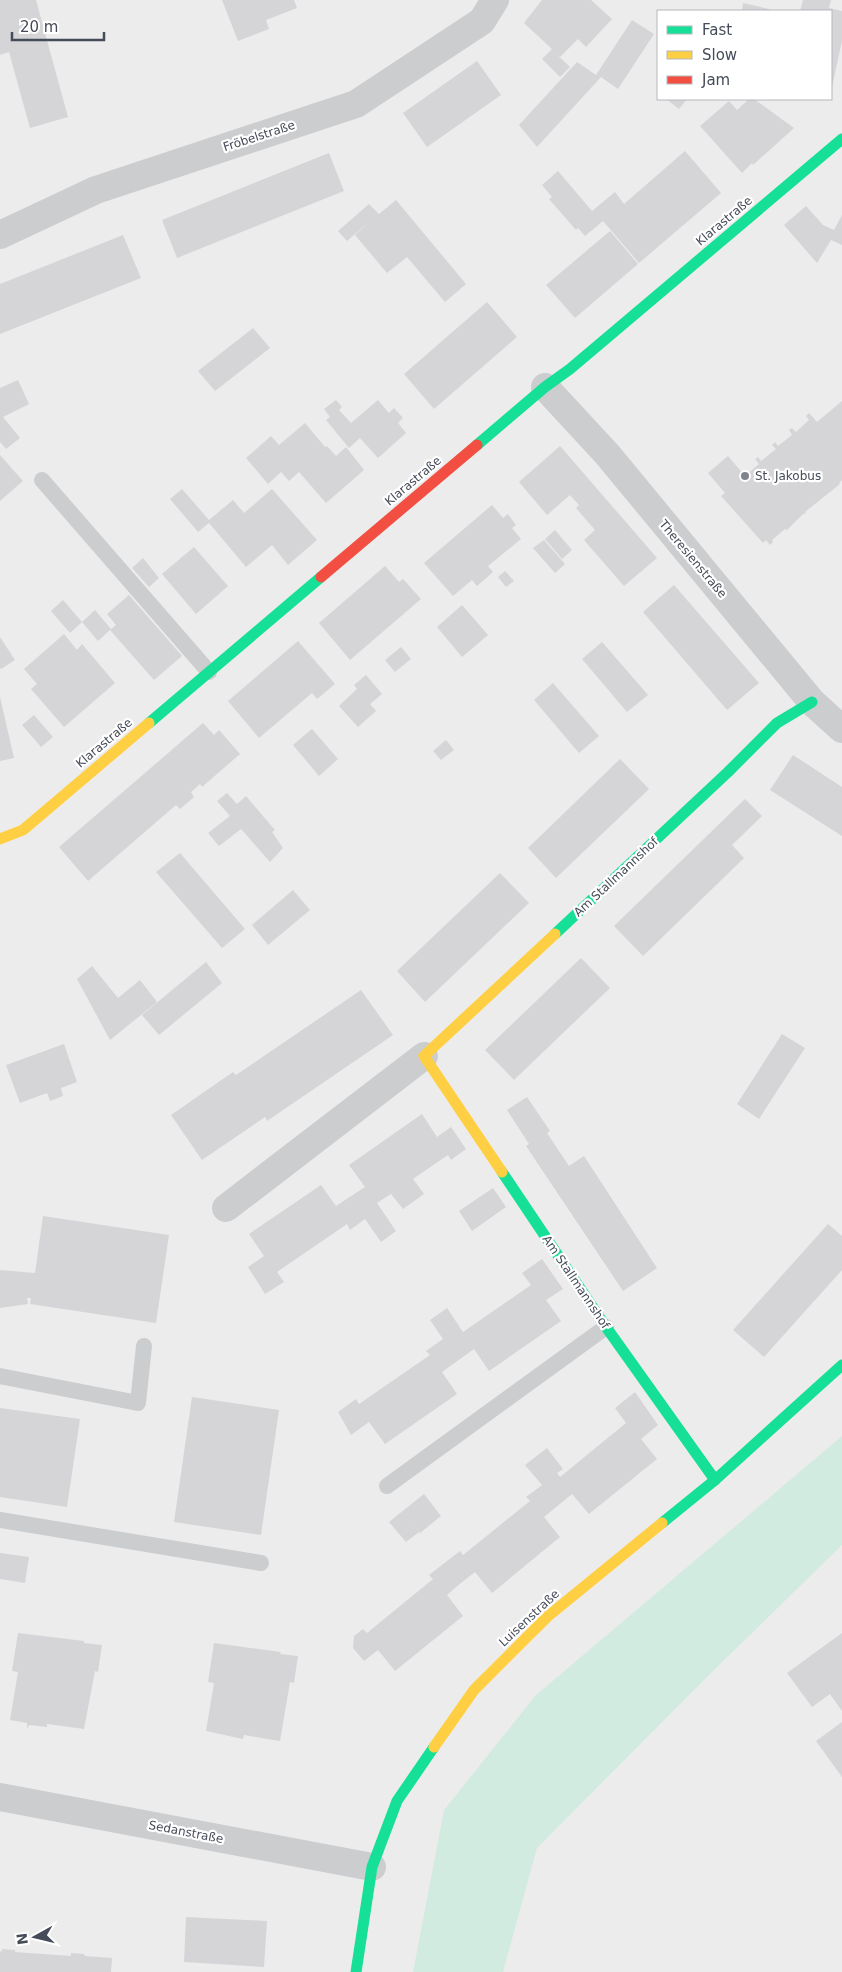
<svg xmlns="http://www.w3.org/2000/svg" width="842" height="1972" viewBox="0 0 842 1972" font-family="'DejaVu Sans',sans-serif">
	<style>
		.green { fill: #d2ebe0 }
		.building { fill: #d5d4d7 }
		.lines { fill: none; stroke-linecap: round; stroke-linejoin: round }
		.lane { stroke: #cbcdcf; stroke-width: 16 }
		.street { stroke: #cbcdcf; stroke-width: 28 }
		.fast { stroke: #16e098; stroke-width: 11 }
		.slow { stroke: #ffcf43; stroke-width: 11 }
		.jam { stroke: #f24e42; stroke-width: 11 }
		.poi-dot { fill: #80838c; stroke: #fff; stroke-width: 2 }
		.labels { text-anchor: middle; stroke-width: 4.5; stroke-linejoin: round; paint-order: stroke }
		.street-label { font-size: 12px; fill: #454b58; stroke: #fff }
		.poi-label { font-size: 12px; fill: #454b58; stroke: #fff; text-anchor: start }
	</style>
	<rect width="100%" height="100%" fill="#edecec"/>
	<polygon class="green" points="842,1436 842,1545 712,1672 537,1848 503,1972 413,1972 444,1810 536,1695"/>
	<g class="building">
		<polygon points="0,0 36,0 68,117 30,128 9,52 0,55"/>
		<polygon points="222,0 294,0 297,8 266,20 269,29 238,41"/>
		<polygon points="542,0 591,0 612,19 586,47 578,39 560,57 555,53 570,67 560,77 542,59 552,49 524,23"/>
		<polygon points="803,0 831,0 829,8 842,11 842,41 832,87 831,11 800,11"/>
		<polygon points="743,3 769,9 768,11 742,11"/>
		<polygon points="632,20 654,34 618,89 601,77 537,147 519,125 577,62 596,75"/>
		<polygon points="477,61 501,95 427,147 403,113"/>
		<polygon points="666,99 687,99 679,109"/>
		<polygon points="749,99 754,99 794,128 753,165 752,163 742,173 700,126 729,101 737,110"/>
		<polygon points="685,151 721,193 639,263 603,221 585,236 578,228 576,230 549,199 552,197 542,185 558,171 592,211 615,192 624,204"/>
		<polygon points="329,153 344,191 177,258 162,220"/>
		<polygon points="396,200 466,284 445,302 407,257 387,273 355,235 369,222 347,241 338,231 369,204 379,214"/>
		<polygon points="806,206 823,225 834,230 842,215 842,245 831,240 817,263 784,225"/>
		<polygon points="610,231 638,264 575,318 546,285"/>
		<polygon points="123,235 141,278 0,334 0,284"/>
		<polygon points="487,302 517,337 434,409 404,374"/>
		<polygon points="253,328 270,348 215,391 198,371"/>
		<polygon points="18,380 29,404 3,417 20,438 6,449 0,442 0,388"/>
		<polygon points="336,400 342,407 339,410 351,423 378,400 389,413 394,408 403,418 398,423 406,433 378,458 360,438 349,448 326,420 330,417 324,409"/>
		<polygon points="842,401 842,480 839,483 840,484 805,512 806,513 802,515 787,530 785,529 772,540 773,542 770,545 766,540 763,543 721,496 725,493 708,473 728,456 745,476 759,464 755,459 758,457 761,461 776,449 772,445 775,442 778,446 792,435 789,430 792,428 796,432 809,420 806,416 809,413 817,422"/>
		<polygon points="305,423 325,447 327,446 336,456 346,447 364,470 326,503 299,472 289,481 281,472 268,484 246,458 271,436 279,445"/>
		<polygon points="560,446 657,558 624,586 584,540 595,530 576,508 579,505 570,495 547,515 519,482"/>
		<polygon points="0,455 23,481 0,501"/>
		<polygon points="182,489 209,520 233,500 244,513 272,489 317,540 288,565 272,545 246,567 209,523 198,532 170,499"/>
		<polygon points="492,505 503,518 508,514 516,525 512,528 521,539 488,566 493,572 477,586 472,580 453,596 424,563"/>
		<polygon points="555,530 572,550 562,559 545,539"/>
		<polygon points="544,540 565,564 555,573 533,548"/>
		<polygon points="194,547 228,586 196,614 162,574"/>
		<polygon points="143,558 159,578 149,587 132,568"/>
		<polygon points="385,566 399,582 403,579 421,599 350,660 319,623"/>
		<polygon points="505,571 514,581 506,587 498,577"/>
		<polygon points="674,585 759,683 727,710 643,612"/>
		<polygon points="129,595 182,656 154,680 110,630 116,625 107,614"/>
		<polygon points="63,600 82,622 70,633 51,611"/>
		<polygon points="462,605 488,635 462,657 437,627"/>
		<polygon points="95,610 111,629 98,641 82,622"/>
		<polygon points="64,634 77,650 82,644 115,683 64,727 31,689 37,684 24,669"/>
		<polygon points="0,637 15,660 1,669 0,668"/>
		<polygon points="298,641 335,684 317,699 312,693 259,738 228,701"/>
		<polygon points="602,642 648,695 627,712 582,659"/>
		<polygon points="401,647 411,659 395,672 385,660"/>
		<polygon points="366,675 382,694 370,704 376,711 358,727 339,706 357,689 354,685"/>
		<polygon points="553,683 599,736 579,753 534,700"/>
		<polygon points="0,697 14,758 0,761"/>
		<polygon points="34,715 53,737 41,747 22,725"/>
		<polygon points="203,723 214,735 219,730 240,754 202,787 200,784 191,792 194,797 180,809 176,805 88,881 59,847"/>
		<polygon points="312,729 338,759 319,776 293,745"/>
		<polygon points="446,740 454,750 441,760 433,751"/>
		<polygon points="793,755 842,787 842,836 770,790"/>
		<polygon points="620,759 649,789 556,878 528,848"/>
		<polygon points="227,793 237,804 246,796 275,830 272,832 283,848 270,862 241,829 219,846 208,833 230,816 217,801"/>
		<polygon points="745,799 762,816 732,845 744,858 643,956 614,926"/>
		<polygon points="180,853 245,929 222,948 156,872"/>
		<polygon points="500,873 529,903 425,1002 397,971"/>
		<polygon points="293,890 310,910 268,945 252,925"/>
		<polygon points="581,958 610,988 514,1080 485,1050"/>
		<polygon points="206,962 222,983 159,1035 142,1015"/>
		<polygon points="92,966 118,998 140,980 157,1002 110,1040 77,979"/>
		<polygon points="361,990 393,1035 267,1121 265,1117 202,1160 171,1115 233,1072 236,1075"/>
		<polygon points="782,1034 805,1048 759,1119 737,1104"/>
		<polygon points="64,1044 77,1082 61,1088 63,1096 50,1101 47,1093 20,1103 6,1065"/>
		<polygon points="527,1097 550,1131 547,1133 569,1166 584,1156 657,1268 623,1291 526,1146 529,1144 507,1110"/>
		<polygon points="422,1114 437,1137 451,1127 466,1149 451,1160 448,1155 413,1179 424,1194 403,1209 391,1194 377,1203 396,1231 381,1242 365,1219 350,1230 347,1224 277,1272 284,1282 265,1294 248,1267 264,1256 249,1234 321,1185 336,1206 365,1187 349,1165"/>
		<polygon points="493,1188 506,1207 472,1231 459,1211"/>
		<polygon points="43,1216 169,1235 156,1323 30,1304 31,1298 27,1298 28,1304 0,1308 0,1270 35,1273"/>
		<polygon points="828,1224 842,1236 842,1270 764,1357 733,1330"/>
		<polygon points="542,1259 563,1289 546,1300 561,1321 489,1371 474,1349 442,1372 457,1394 385,1444 369,1422 351,1435 338,1412 356,1399 359,1404 430,1355 426,1351 443,1339 430,1320 447,1308 463,1332 531,1285 522,1273"/>
		<polygon points="635,1392 658,1425 641,1439 657,1459 589,1514 572,1494 544,1517 560,1537 492,1593 475,1572 461,1583 447,1595 463,1616 395,1671 378,1650 364,1661 353,1648 354,1636 363,1629 367,1633 433,1579 429,1575 460,1551 463,1555 530,1501 526,1497 542,1485 525,1465 547,1448 563,1469 557,1473 560,1477 626,1423 615,1408"/>
		<polygon points="192,1397 279,1410 261,1535 174,1522"/>
		<polygon points="0,1408 80,1419 67,1507 0,1497"/>
		<polygon points="424,1494 441,1516 420,1533 411,1521 419,1532 406,1542 389,1522"/>
		<polygon points="0,1553 29,1557 25,1583 0,1579"/>
		<polygon points="18,1633 84,1641 84,1643 102,1645 98,1672 95,1671 84,1729 47,1724 47,1727 29,1725 27,1729 27,1723 10,1720 18,1672 12,1671"/>
		<polygon points="842,1633 842,1711 830,1694 812,1707 787,1673"/>
		<polygon points="214,1643 281,1652 280,1654 298,1656 294,1683 290,1682 280,1741 244,1735 243,1739 206,1731 214,1683 208,1682"/>
		<polygon points="842,1722 842,1777 816,1741"/>
		<polygon points="186,1917 267,1921 264,1967 184,1962"/>
		<polygon points="2,1949 15,1950 15,1952 71,1956 71,1953 84,1954 85,1956 112,1958 111,1972 0,1972 0,1951 2,1952"/>
	</g>
	<g class="lines">
		<g class="lane">
			<polyline points="42,480 209,672"/>
			<polyline points="0,1376 138,1403 144,1346"/>
			<polyline points="387,1486 606,1327"/>
			<polyline points="0,1520 261,1563"/>
		</g>
		<g class="street">
			<polyline points="0,235 96,190 356,104 482,21 495,0"/>
			<polyline points="545,387 607,454 812,702 842,729"/>
			<polyline points="226,1208 424,1056"/>
			<polyline points="0,1797 372,1867"/>
		</g>
		<g class="fast">
			<polyline points="477,445 545,387 570,369 842,139"/>
			<polyline points="149,723 321,577"/>
			<polyline points="555,934 728,772 777,723 812,702"/>
			<polyline points="502,1172 606,1327 715,1480"/>
			<polyline points="662,1523 715,1480 842,1365"/>
			<polyline points="356,1972 372,1867 397,1801 434,1747"/>
		</g>
		<g class="slow">
			<polyline points="0,839 23,830 149,723"/>
			<polyline points="502,1172 424,1056 555,934"/>
			<polyline points="434,1747 474,1690 547,1617 662,1523"/>
		</g>
		<polyline class="jam" points="321,577 477,445"/>
	</g>
	<circle class="poi-dot" cx="745" cy="476" r="5"/>
	<g class="labels">
		<g class="street-label">
			<text transform="translate(259 136) rotate(-18)" y="4">Fröbelstraße</text>
			<text transform="translate(724 221) rotate(-40)" y="4">Klarastraße</text>
			<text transform="translate(413 481) rotate(-40)" y="4">Klarastraße</text>
			<text transform="translate(693 559) rotate(50)" y="4">Theresienstraße</text>
			<text transform="translate(104 743) rotate(-40)" y="4">Klarastraße</text>
			<text transform="translate(616 877) rotate(-43)" y="4">Am Stallmannshof</text>
			<text transform="translate(576 1282) rotate(56)" y="4">Am Stallmannshof</text>
			<text transform="translate(529 1618) rotate(-43)" y="4">Luisenstraße</text>
			<text transform="translate(186 1832) rotate(11)" y="4">Sedanstraße</text>
		</g>
		<g class="poi-label">
			<text x="755" y="480">St. Jakobus</text>
		</g>
	</g>
	<rect x="657" y="10" width="175" height="90" fill="#ffffff" stroke="#b5b7bc"/>
	<rect x="667" y="26" width="25" height="8" fill="#16e098" stroke="#b5b7bc"/>
	<text x="702" y="35" font-size="15" fill="#454b58">Fast</text>
	<rect x="667" y="51" width="25" height="8" fill="#ffcf43" stroke="#b5b7bc"/>
	<text x="702" y="60" font-size="15" fill="#454b58">Slow</text>
	<rect x="667" y="76" width="25" height="8" fill="#f24e42" stroke="#b5b7bc"/>
	<text x="702" y="85" font-size="15" fill="#454b58">Jam</text>
	<g transform="translate(35 1937) rotate(262)" stroke="#ffffff" stroke-width="4" paint-order="stroke">
	<path d="M0-4L9 19L0 12L-9 19Z" fill="#454b58"/>
	<text y="-8" font-size="14" font-weight="bold" text-anchor="middle" fill="#454b58">N</text>
	</g>
	<path d="M12 32v8h92v-8" fill="none" stroke="#454b58" stroke-width="2.5"/>
	<text x="20" y="32" font-size="15" fill="#454b58" stroke="#ffffff" stroke-width="4" paint-order="stroke">20 m</text>
</svg>
